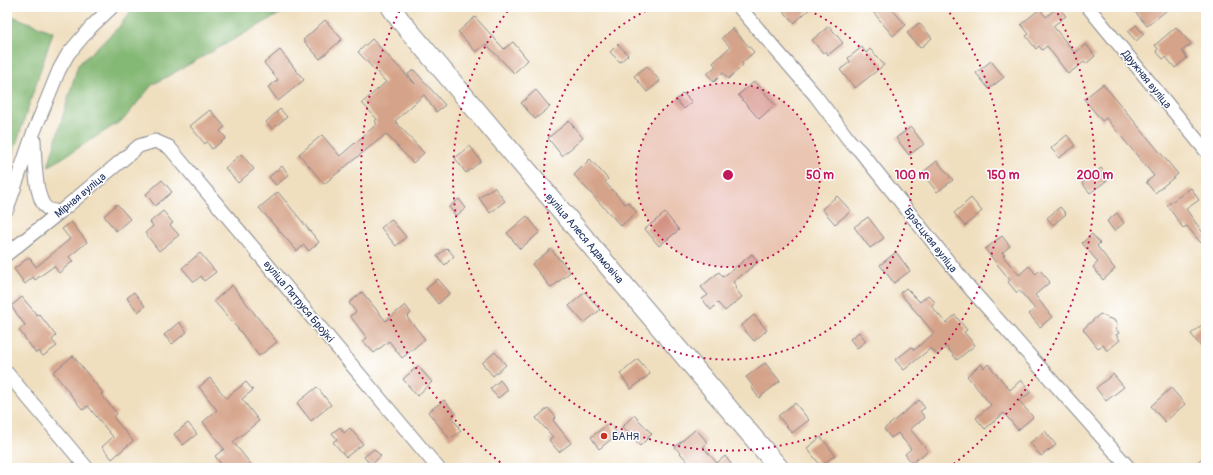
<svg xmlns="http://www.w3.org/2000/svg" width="1213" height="475" viewBox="0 0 1213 475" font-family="Pangolin,sans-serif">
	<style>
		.forest { fill: #84b874; stroke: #507469 }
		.building { fill: #d5a389 }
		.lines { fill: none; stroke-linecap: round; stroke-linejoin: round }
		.street-casing { stroke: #86878e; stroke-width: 15 }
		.secondary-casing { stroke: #86878e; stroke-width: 21 }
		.street { stroke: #fff; stroke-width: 13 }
		.secondary { stroke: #fff; stroke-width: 19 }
		.ring { fill: none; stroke: #c2185b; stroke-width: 2; stroke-dasharray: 2 4 }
		.poi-dot { fill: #c8321e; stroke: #fff; stroke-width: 1.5 }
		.labels { text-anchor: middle; stroke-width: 3; stroke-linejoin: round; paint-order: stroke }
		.street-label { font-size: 11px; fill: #1b2f5e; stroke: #fff }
		.poi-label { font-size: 11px; fill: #1b2f5e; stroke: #fff; text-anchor: start }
		.centre { fill: #c2185b; stroke: #fff; stroke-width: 2 }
		.ring-label { font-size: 12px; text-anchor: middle; font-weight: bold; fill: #c2185b; stroke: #fff; stroke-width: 3; stroke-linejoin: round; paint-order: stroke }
	</style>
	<rect width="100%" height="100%" fill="#fff"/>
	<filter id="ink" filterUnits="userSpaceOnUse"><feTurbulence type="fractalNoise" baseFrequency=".025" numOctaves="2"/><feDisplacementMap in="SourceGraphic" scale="8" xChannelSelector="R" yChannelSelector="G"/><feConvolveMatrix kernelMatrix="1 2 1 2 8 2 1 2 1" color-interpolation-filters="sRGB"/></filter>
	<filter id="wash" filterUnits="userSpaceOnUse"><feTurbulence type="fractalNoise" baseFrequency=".012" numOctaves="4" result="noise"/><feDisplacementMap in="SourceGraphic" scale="16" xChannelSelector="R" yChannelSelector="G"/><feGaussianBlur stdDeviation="0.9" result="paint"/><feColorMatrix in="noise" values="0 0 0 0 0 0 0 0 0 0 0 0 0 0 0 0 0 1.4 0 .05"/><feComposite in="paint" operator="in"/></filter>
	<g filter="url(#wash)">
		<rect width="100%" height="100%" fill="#f0dfbf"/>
		<g class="forest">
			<polygon points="134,7 292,7 152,85 124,119 48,167 78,65 119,27"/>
			<polygon points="7,14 53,32 7,172"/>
		</g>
		<g id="blocks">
			<g class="building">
				<polygon points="780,7 812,7 794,23"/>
				<polygon points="869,7 890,7 906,25 893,36"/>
				<polygon points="1058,7 1066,16 1053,26 1075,53 1086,44 1095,56 1086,64 1084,62 1068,74 1047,46 1042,50 1039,46 1036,49 1026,36 1029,34 1021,24 1040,9 1046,17"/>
				<polygon points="1131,7 1171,7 1147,26"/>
				<polygon points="475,17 504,49 513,42 528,60 514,73 486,44 476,52 458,32"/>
				<polygon points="325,20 342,39 320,59 303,40"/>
				<polygon points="919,23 932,38 920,48 907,33"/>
				<polygon points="1136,25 1144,34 1136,41 1128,32"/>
				<polygon points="829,26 843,43 828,55 826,51 823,53 812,40"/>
				<polygon points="1176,27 1191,44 1182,51 1187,58 1175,68 1166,57 1163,59 1156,51 1158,49 1155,45"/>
				<polygon points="732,28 754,52 742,63 743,65 728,79 723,73 714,82 707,74 716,66 713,63 730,47 722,38"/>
				<polygon points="372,39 415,84 408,74 414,70 445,105 436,112 424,95 395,121 424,153 413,163 386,134 324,184 299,154 322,135 340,156 377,124 375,121 377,119 362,103 386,82 358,52"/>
				<polygon points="618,44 628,55 620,62 610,52"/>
				<polygon points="862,47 866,53 870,49 884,65 855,88 840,70 850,62 848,58"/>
				<polygon points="280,50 304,80 278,101 268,87 278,80 264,63"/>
				<polygon points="991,61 1004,77 989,89 976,73"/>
				<polygon points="647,66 660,81 647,92 634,76"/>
				<polygon points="755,81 775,105 759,119 738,95"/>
				<polygon points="1103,84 1178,174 1155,193 1146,182 1154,176 1106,118 1102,121 1084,99"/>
				<polygon points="536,90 550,107 535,119 521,103"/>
				<polygon points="683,93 692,102 684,109 676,100"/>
				<polygon points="280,109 287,117 272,129 266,122"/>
				<polygon points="210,110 225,127 220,131 226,138 212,149 207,142 205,144 190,126"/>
				<polygon points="569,121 583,138 562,156 548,138"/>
				<polygon points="911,127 924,144 909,155 896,138"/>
				<polygon points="1067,135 1075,146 1059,158 1051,148"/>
				<polygon points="470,146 481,161 466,173 455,158"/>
				<polygon points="241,154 254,169 238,183 225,168"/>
				<polygon points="590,159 608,179 605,182 625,204 628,202 637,212 621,226 574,175"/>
				<polygon points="937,161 953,180 937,192 922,173"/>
				<polygon points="282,166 289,175 276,185 269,177"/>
				<polygon points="1101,168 1110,178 1090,193 1082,183"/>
				<polygon points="162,180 172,192 155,206 146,194"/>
				<polygon points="494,187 505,201 490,213 479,198"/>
				<polygon points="1191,188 1199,200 1186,209 1206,237 1206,239 1201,243 1187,226 1183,228 1167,205"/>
				<polygon points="278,192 319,242 309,251 304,245 297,251 259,208"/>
				<polygon points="837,196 851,211 835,224 822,209"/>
				<polygon points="971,198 982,211 965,226 954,213"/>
				<polygon points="459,199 466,208 456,216 449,207"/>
				<polygon points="117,204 130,219 116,231 104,216"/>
				<polygon points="1060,207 1066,214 1053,225 1047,218"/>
				<polygon points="163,211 173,223 170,225 179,235 159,251 145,233 153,226 150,222"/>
				<polygon points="665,213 679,230 659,246 645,229"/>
				<polygon points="1117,213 1124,223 1114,231 1107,221"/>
				<polygon points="527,216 540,232 520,249 507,233"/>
				<polygon points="868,217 884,238 870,248 854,227"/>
				<polygon points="391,219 406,237 396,246 381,228"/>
				<polygon points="71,222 87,242 69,257 73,261 59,273 54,266 35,280 33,277 25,284 14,269 29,257 36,267 70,239 62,229"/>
				<polygon points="1092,234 1100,243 1097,246 1115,269 1103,280 1093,267 1098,262 1082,243"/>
				<polygon points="1002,236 1010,246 1002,253 1005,255 1003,256 1019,275 1029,266 1036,274 1040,270 1050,282 1035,295 1052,317 1040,327 1029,314 1035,309 1019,290 1017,293 1008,282 1010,280 985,249"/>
				<polygon points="447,248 454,256 445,265 437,256"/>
				<polygon points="551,249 570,272 551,288 532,264"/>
				<polygon points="896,252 910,271 894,283 880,265"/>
				<polygon points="200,253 216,272 204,281 201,276 194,282 182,268"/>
				<polygon points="752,254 758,262 733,282 737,287 735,288 742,297 725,311 718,303 711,310 702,299 708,295 701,287 719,272 723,277"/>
				<polygon points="438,279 450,293 438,304 426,289"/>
				<polygon points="232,285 277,342 259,356 240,331 214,301"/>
				<polygon points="906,288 920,302 928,295 935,302 931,306 946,323 955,315 967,330 964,332 975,345 957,360 947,347 937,355 931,348 904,370 895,360 912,347 914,350 934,333 900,293"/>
				<polygon points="134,292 145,306 138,312 127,298"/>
				<polygon points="362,292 386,321 405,305 411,313 407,317 425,339 402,358 389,341 374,353 363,341 367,338 350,316 356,312 349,303"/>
				<polygon points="585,292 600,310 584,323 569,306"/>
				<polygon points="22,297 37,315 39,314 56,336 52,340 57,346 43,356 39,351 36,353 19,330 25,325 11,306"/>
				<polygon points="1100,314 1108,318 1114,320 1117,325 1116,329 1119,333 1116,335 1120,340 1107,351 1103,345 1098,348 1083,329"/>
				<polygon points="754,315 767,330 754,341 741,326"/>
				<polygon points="179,322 187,332 172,344 164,335"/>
				<polygon points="1202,325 1206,330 1206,353 1191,334"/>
				<polygon points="859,332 866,341 857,348 850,339"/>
				<polygon points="495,352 506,365 493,376 482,363"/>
				<polygon points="73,356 103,393 101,394 117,414 113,417 133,441 112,459 102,447 113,437 88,406 83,410 53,372"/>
				<polygon points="638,359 650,374 631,389 620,374"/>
				<polygon points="765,363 780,381 759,398 751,387 753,386 746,377"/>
				<polygon points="981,364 984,368 988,364 1010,390 1021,380 1031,392 1019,401 1033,417 1018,430 1004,413 985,429 976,418 991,405 967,376"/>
				<polygon points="418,366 432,382 417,396 403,379"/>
				<polygon points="1113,374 1124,387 1106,401 1096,388"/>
				<polygon points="210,378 226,398 246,382 253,390 242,399 259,421 233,442 254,468 224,468 215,456 224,449 203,422 217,410 199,387"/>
				<polygon points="500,380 508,390 498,398 490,389"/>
				<polygon points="317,387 331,405 311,421 297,403"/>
				<polygon points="1171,388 1185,404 1165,422 1151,406"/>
				<polygon points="444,400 456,414 452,418 459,427 458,428 461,431 450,439 428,412"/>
				<polygon points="919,400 925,408 920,411 925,418 910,429 928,451 912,463 905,454 911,449 898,433 891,438 884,429"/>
				<polygon points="795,403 809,420 792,433 778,416"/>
				<polygon points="548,408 556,417 553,420 571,443 559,452 549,440 553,437 536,418"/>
				<polygon points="634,415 652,434 640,446 622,427"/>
				<polygon points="188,423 197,434 183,445 174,434"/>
				<polygon points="609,423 618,434 599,449 591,437"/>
				<polygon points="340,427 344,433 350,428 363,444 346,457 333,442 337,439 332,433"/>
				<polygon points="696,429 708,443 703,447 717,463 725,456 734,468 693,468 675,447"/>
				<polygon points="1045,431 1056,445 1041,456 1030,443"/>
				<polygon points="821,437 835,455 821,466 807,448"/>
				<polygon points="374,449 381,456 371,465 364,457"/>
			</g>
		</g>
	</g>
	<g filter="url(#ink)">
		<use href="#blocks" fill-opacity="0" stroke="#86878e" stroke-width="1"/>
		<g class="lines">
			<defs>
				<g id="street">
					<polyline points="739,7 815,95 849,140 860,151 968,286 1129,468"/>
					<polyline points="1088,7 1206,151"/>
					<path d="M 34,140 C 35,155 34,201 48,209 C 51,211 57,211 60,212"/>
					<polyline points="7,209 33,134 59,70 68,54 91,27 112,7"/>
					<polyline points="7,254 60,212 139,146 155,141 169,147 438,468"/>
					<polyline points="7,373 87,468"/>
					<polyline points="1202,468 1206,464"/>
				</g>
				<polyline id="secondary" points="391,7 400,20 779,468"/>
			</defs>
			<use href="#street" class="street-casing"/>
			<use href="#secondary" class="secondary-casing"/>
			<use href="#street" class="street"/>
			<use href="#secondary" class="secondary"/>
		</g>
	</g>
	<circle cx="728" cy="175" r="92" fill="#c2185b" fill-opacity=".12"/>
	<g class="ring">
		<circle cx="728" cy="175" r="92"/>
		<path d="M804 8A184 184 0 1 1 652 8"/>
		<path d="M946 8A275 275 0 1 1 510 8"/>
		<path d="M505 466A367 367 0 0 1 401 8M1055 8A367 367 0 0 1 951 466"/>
	</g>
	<circle class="poi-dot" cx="604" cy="436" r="4"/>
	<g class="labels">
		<g class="street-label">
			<text transform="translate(1147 79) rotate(51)" y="4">Дружная вуліца</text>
			<text transform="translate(80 195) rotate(-40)" y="4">Мірная вуліца</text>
			<text transform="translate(585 238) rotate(50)" y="4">вуліца Алеся Адамовіча</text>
			<text transform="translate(931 240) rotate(52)" y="4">Брэсцкая вуліца</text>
			<text transform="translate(299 301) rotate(50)" y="4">вуліца Пятруся Броўкі</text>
		</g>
		<g class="poi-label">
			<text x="612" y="440">БАНЯ</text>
		</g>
	</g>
	<circle cx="728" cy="175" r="6" class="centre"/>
	<g class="ring-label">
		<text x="820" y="179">50 m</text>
		<text x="912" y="179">100 m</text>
		<text x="1003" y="179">150 m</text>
		<text x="1095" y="179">200 m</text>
	</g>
	<rect width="1213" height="475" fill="none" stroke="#fff" stroke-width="24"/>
</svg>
